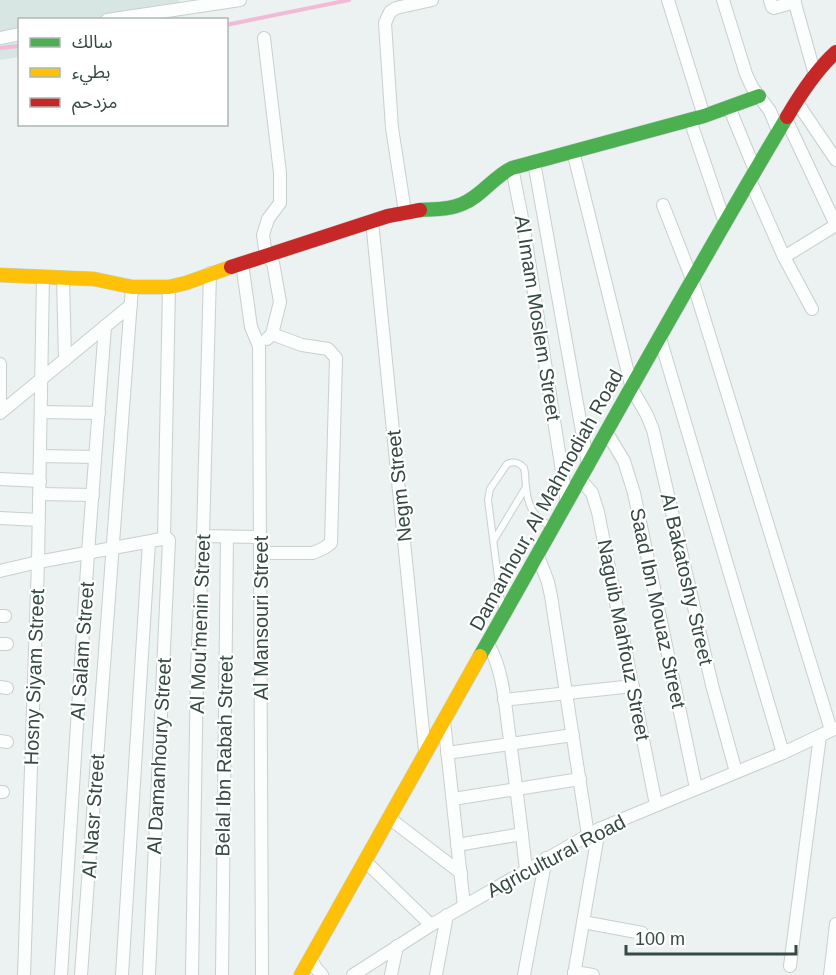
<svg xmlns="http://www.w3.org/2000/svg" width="836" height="975" viewBox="0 0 836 975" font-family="Arial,'Noto Sans Arabic',sans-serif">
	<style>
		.residential { fill: #d8e6e3 }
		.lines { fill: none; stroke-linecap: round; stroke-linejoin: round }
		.stream { stroke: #f1bad7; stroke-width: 4 }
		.lane-casing { stroke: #c8d0ce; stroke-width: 8 }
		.street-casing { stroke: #c8d0ce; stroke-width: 14 }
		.fast-casing { stroke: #c1d0cd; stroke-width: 15 }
		.slow-casing { stroke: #c1d0cd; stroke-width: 15 }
		.jam-casing { stroke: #c1d0cd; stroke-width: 15 }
		.lane { stroke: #fcfdfd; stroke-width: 6 }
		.street { stroke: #fcfdfd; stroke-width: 12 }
		.fast { stroke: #4caf50; stroke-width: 14 }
		.slow { stroke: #ffc107; stroke-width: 14 }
		.jam { stroke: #c62828; stroke-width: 14 }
		.labels { text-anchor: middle; stroke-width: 4.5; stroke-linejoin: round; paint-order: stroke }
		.street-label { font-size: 20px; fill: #364943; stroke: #fff }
	</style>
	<rect width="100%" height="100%" fill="#ebf2f1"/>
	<polygon class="residential" points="0,0 179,0 180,11 153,15 153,19 20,20 19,57 0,60"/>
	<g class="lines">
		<g class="stream">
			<polyline points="226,25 349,0"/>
			<polyline points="0,48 20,46"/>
		</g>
		<defs>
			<g id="lane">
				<polyline points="494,540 526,487"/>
				<path d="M 502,609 L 488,500 L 490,489 L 507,464 C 514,461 519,462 524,468 C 526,475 525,481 526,487 C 528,506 533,518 551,526"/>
			</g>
			<g id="street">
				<polyline points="668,0 704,116"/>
				<polyline points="723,0 746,74 752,87 770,111 778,131"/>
				<polyline points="770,0 772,7 774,8 795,2"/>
				<polyline points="794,0 815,75"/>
				<polyline points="107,20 240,0"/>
				<polyline points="0,38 20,34"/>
				<polyline points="264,38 280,173 280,203 268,219 263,235 266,255 273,263 274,268 280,302 272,334 267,339"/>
				<polyline points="796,101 836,160"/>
				<polyline points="729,107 755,170"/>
				<polyline points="786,119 836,225"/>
				<polyline points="690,120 725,223"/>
				<polyline points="573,151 632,389 647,415 653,430 712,685 736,772"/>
				<polyline points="534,162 588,465"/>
				<polyline points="512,168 523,223 567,503"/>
				<polyline points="750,180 784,257 812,309"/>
				<polyline points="663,205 692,279 831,730"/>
				<polyline points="405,212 392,128 385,23 390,12 396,8 432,0"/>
				<polyline points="372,221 425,751"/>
				<polyline points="784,257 836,225"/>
				<polyline points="242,263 251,327 259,346 262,975"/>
				<polyline points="63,278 65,360"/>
				<polyline points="660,338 783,753"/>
				<polyline points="0,364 0,413"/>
				<polyline points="42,412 99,413"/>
				<polyline points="0,413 131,305"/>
				<polyline points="607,433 624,461 634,493 696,788"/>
				<polyline points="41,456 95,457"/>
				<polyline points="0,479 40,481"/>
				<polyline points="581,480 592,493 598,512 656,805"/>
				<polyline points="40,494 93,495"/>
				<polyline points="0,518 39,520"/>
				<polyline points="203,536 261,537"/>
				<polyline points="164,539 169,287"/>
				<polyline points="261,553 313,553 324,548 331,543 336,358 328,349 302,345 272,334"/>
				<polyline points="538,556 548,582 551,596 588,835"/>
				<polyline points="0,571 38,562 167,538 169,540 149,975"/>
				<polyline points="0,616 5,616"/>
				<polyline points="0,644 7,644"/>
				<path d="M 488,644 C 503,669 505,704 509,733 C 515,778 521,824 526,870"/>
				<polyline points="0,687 7,688"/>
				<polyline points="504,700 633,686"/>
				<polyline points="444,721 464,906"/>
				<polyline points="0,741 7,742"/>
				<polyline points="447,753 573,735"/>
				<polyline points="0,792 3,792"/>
				<polyline points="453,799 580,779"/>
				<polyline points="389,818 461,873"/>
				<polyline points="457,845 522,834"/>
				<polyline points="365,861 431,925"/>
				<polyline points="583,922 642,933"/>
				<polyline points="311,958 315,967 322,975"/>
				<polyline points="790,966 820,736"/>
				<polyline points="574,972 593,975"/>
				<polyline points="24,975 38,562 43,277"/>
				<polyline points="61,975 88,553 105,326"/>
				<polyline points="81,975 132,287"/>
				<polyline points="122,975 149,542"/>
				<polyline points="192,975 197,668 203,536 210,273"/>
				<polyline points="222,975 227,537"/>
				<polyline points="353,975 431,925 599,829 783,753 836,728"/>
				<polyline points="391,975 397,946"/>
				<polyline points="436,975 447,915"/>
				<polyline points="524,975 546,858"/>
				<polyline points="574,975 599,829"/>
				<polyline points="830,975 836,924"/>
			</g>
			<g id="fast">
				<path d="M 420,210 C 433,209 449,210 462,204 C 482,196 493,177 512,168 L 704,116 L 759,96"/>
				<path d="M 480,656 C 583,476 681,294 787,117"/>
			</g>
			<g id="slow">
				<polyline points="0,275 94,279 132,287 169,287 186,283 231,267"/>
				<polyline points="301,975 480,656"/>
			</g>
			<g id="jam">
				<path d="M 787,117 C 801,93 816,70 836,52"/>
				<polyline points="231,267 388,216 420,210"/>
			</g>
		</defs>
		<use href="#lane" class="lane-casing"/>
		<use href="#street" class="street-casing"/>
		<use href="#fast" class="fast-casing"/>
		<use href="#slow" class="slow-casing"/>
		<use href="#jam" class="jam-casing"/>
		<use href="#lane" class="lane"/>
		<use href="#street" class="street"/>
		<use href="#fast" class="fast"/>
		<use href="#slow" class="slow"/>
		<use href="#jam" class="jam"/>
	</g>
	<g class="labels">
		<g class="street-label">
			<text transform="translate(538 318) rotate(81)" y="7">Al Imam Moslem Street</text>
			<text transform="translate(399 486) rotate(-96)" y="7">Negm Street</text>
			<text transform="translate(546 500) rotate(-61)" y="7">Damanhour, Al Mahmodiah Road</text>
			<text transform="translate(687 579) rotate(77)" y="7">Al Bakatoshy Street</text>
			<text transform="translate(658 608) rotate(78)" y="7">Saad Ibn Mouaz Street</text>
			<text transform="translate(261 618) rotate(-90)" y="7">Al Mansouri Street</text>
			<text transform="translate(200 624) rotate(-88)" y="7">Al Mou'menin Street</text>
			<text transform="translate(624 640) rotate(79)" y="7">Naguib Mahfouz Street</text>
			<text transform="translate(82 651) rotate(-86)" y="7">Al Salam Street</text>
			<text transform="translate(34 677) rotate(-88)" y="7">Hosny Siyam Street</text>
			<text transform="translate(159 756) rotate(-87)" y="7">Al Damanhoury Street</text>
			<text transform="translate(224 756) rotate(-89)" y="7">Belal Ibn Rabah Street</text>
			<text transform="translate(93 816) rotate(-86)" y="7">Al Nasr Street</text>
			<text transform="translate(556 856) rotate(-28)" y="7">Agricultural Road</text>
		</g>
	</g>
	<rect x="18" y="18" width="210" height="108" fill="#ffffff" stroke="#afb6b4" stroke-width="1.5"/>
	<rect x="30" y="38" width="30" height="9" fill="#4caf50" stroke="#afb6b4" stroke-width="1.5"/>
	<text x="72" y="48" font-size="18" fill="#364943">سالك</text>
	<rect x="30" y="68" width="30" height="9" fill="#ffc107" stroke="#afb6b4" stroke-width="1.5"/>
	<text x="72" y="78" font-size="18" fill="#364943">بطيء</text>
	<rect x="30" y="98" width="30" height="9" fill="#c62828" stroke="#afb6b4" stroke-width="1.5"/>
	<text x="72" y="108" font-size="18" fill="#364943">مزدحم</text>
	<path d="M626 945v9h170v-9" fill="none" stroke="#364943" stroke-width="3"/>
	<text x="635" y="945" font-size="18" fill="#364943" stroke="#ffffff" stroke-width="4.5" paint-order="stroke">100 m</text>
</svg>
